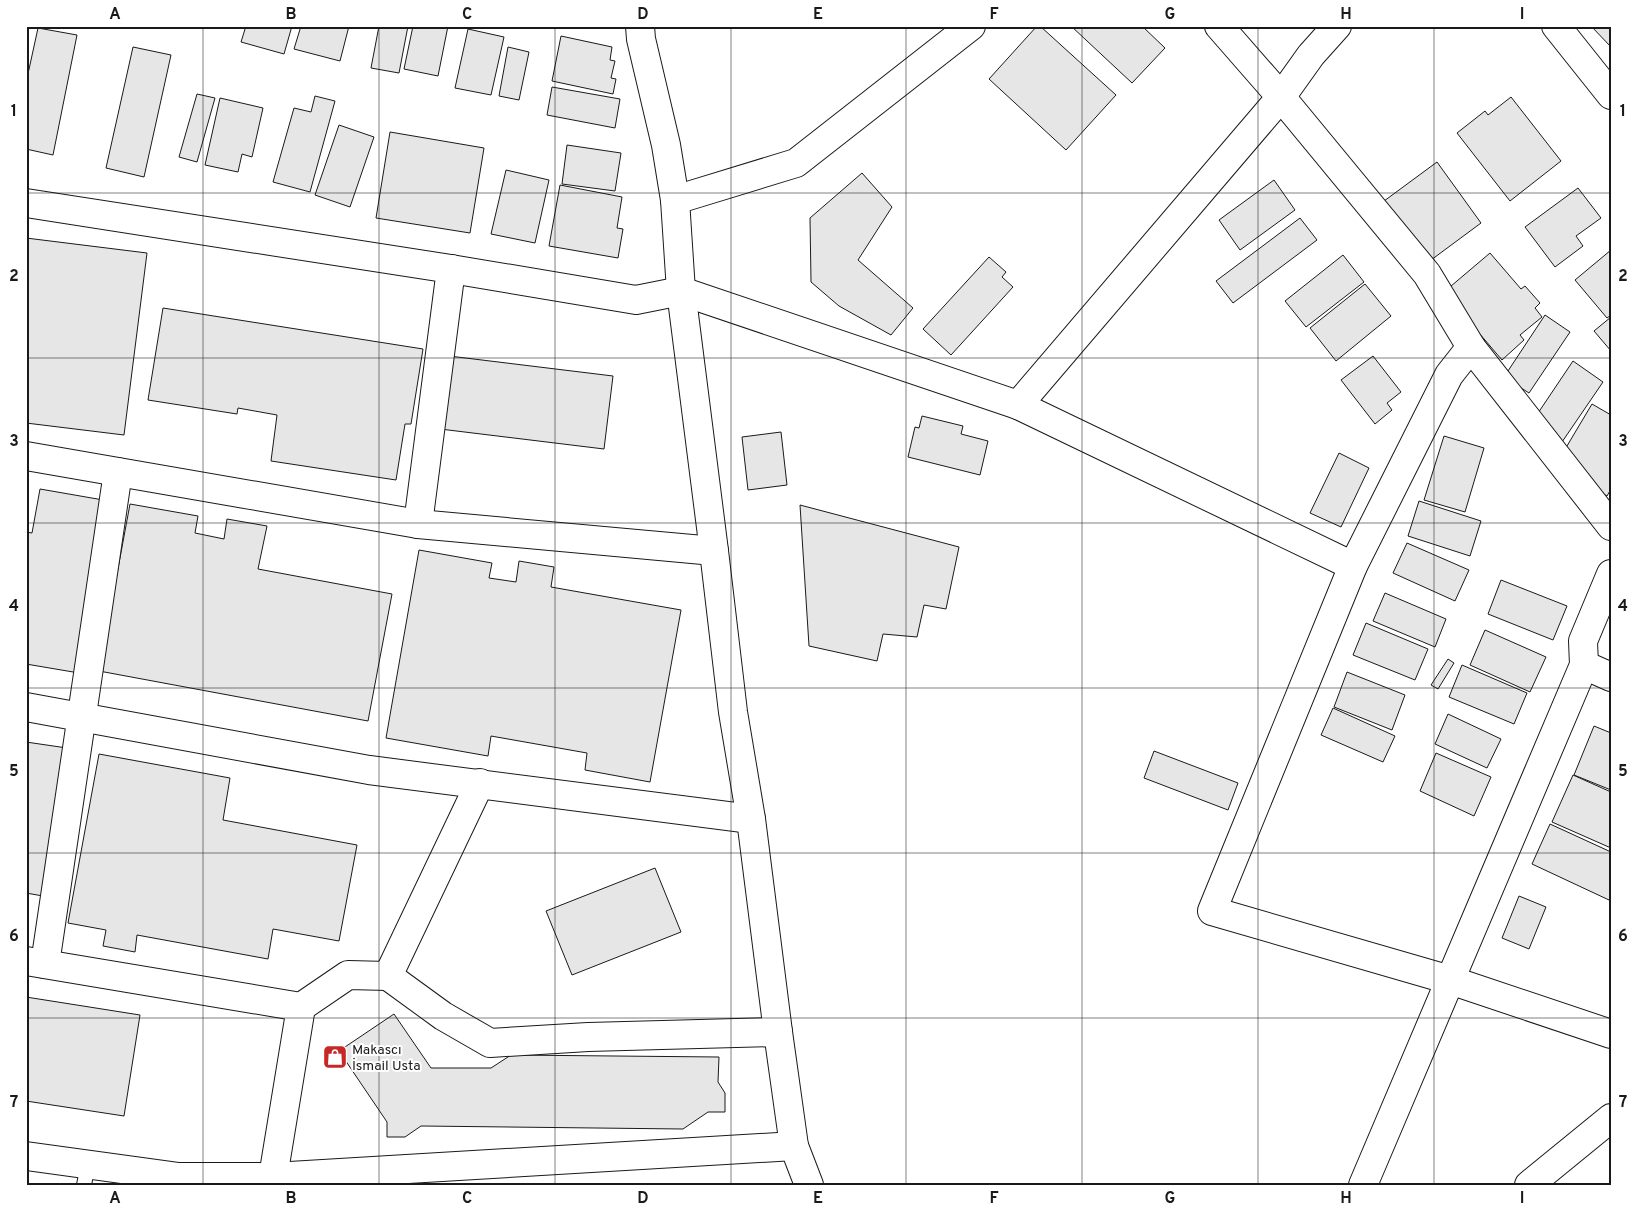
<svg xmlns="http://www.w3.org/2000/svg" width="1637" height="1211" viewBox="0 0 1637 1211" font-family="Overpass,sans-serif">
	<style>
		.building { fill: #e6e6e6; stroke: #1a1a1a }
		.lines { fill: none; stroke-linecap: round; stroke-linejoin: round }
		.service-casing { stroke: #1a1a1a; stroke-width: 16 }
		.minor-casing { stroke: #1a1a1a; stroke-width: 30 }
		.tertiary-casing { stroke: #1a1a1a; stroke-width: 30 }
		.service { stroke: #fff; stroke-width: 14 }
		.minor { stroke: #fff; stroke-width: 28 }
		.tertiary { stroke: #fff; stroke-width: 28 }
		.grid { fill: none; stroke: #1a1a1a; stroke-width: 1; stroke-opacity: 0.55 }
		.labels { text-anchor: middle; stroke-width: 4; stroke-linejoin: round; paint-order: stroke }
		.poi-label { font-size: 14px; fill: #1a1a1a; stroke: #fff; text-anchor: start }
		.neatline { fill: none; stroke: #1a1a1a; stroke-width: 2 }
		.grid-label { font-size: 16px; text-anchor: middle; font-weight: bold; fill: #1a1a1a }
	</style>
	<rect width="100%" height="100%" fill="#fff"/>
	<g class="building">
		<polygon points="246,26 292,26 284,54 241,42"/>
		<polygon points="301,26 349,26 340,61 294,49"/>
		<polygon points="379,26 408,26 399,73 371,68"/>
		<polygon points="413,26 448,26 438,76 404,69"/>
		<polygon points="1037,26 1040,26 1116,95 1066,150 989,79"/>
		<polygon points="1071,26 1142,26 1165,48 1132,83"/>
		<polygon points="1591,26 1611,26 1611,47"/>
		<polygon points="38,28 77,35 53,155 26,149 26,83"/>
		<polygon points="468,29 504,37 491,95 455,88"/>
		<polygon points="561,36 612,47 610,60 615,61 611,78 616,79 613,94 552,81"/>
		<polygon points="133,47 171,55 144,177 106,168"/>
		<polygon points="508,47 529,52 519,100 499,96"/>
		<polygon points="552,87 620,99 615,128 547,115"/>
		<polygon points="197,94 215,98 197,162 179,157"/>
		<polygon points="315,96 335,101 310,192 273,182 294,108 311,112"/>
		<polygon points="1511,97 1561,161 1510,201 1457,133 1485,111 1488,115"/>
		<polygon points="220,98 263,108 252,157 242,154 238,172 205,165"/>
		<polygon points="339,125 374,137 350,207 315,195"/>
		<polygon points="390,132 484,148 470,233 376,218"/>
		<polygon points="567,145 621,153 615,191 562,184"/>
		<polygon points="1437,162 1481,223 1427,263 1380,204"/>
		<polygon points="506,170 549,180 535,243 491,234"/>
		<polygon points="862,173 892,207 858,260 913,308 891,335 839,306 811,282 810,218"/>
		<polygon points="1274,180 1295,210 1240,250 1219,220"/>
		<polygon points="560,185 622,197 617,228 623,229 618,258 549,246"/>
		<polygon points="1578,188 1601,218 1576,236 1583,246 1555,267 1525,227"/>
		<polygon points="1300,218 1317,240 1233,303 1216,281"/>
		<polygon points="26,238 147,253 124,435 26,423"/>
		<polygon points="1611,250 1611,315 1607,318 1575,280"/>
		<polygon points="1490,253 1521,289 1525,286 1540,303 1535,308 1542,317 1520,335 1524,340 1502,360 1444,292"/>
		<polygon points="1343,255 1364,282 1306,327 1285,301"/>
		<polygon points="989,257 1006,272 1002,277 1013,287 951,355 923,329"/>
		<polygon points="1365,284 1391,316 1336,361 1310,328"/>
		<polygon points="163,308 423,349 411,424 405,424 396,480 271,461 277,415 238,408 237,414 148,400"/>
		<polygon points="1545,315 1570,332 1529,393 1504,377"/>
		<polygon points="1611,317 1611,351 1594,331"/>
		<polygon points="449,356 613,376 604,449 440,429"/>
		<polygon points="1373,356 1401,392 1387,403 1392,410 1375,424 1341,380"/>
		<polygon points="1573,361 1603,382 1562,442 1532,422"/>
		<polygon points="1592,404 1611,415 1611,489 1607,496 1579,479 1585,470 1561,456"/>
		<polygon points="922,416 963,426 961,434 988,441 980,475 908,457 915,427 919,428"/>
		<polygon points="781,432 787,485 748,490 742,437"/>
		<polygon points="1444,436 1484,448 1465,512 1424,500"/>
		<polygon points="1339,453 1369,468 1341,527 1310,513"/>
		<polygon points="40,489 109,501 79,673 26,664 26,532 32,533"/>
		<polygon points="1419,501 1481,521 1470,556 1408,536"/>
		<polygon points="130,504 198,516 195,533 224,539 227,519 267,526 258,569 392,594 368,721 99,671"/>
		<polygon points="800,505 959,547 946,609 924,605 917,637 883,634 877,661 809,646"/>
		<polygon points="1407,543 1469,570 1455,601 1393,573"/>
		<polygon points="419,550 492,563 489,578 516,582 519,561 554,567 551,587 681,610 650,782 585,770 587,753 491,736 488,756 386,738"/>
		<polygon points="1501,580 1567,606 1553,640 1488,614"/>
		<polygon points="1385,593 1446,619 1435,647 1373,621"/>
		<polygon points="1366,623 1428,649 1415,680 1353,655"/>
		<polygon points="1485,630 1546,657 1530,692 1470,665"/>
		<polygon points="1448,659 1454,663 1438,689 1431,685"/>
		<polygon points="1462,665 1527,693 1514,724 1449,697"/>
		<polygon points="1347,672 1405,695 1392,730 1334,707"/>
		<polygon points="1333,708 1395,736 1383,762 1321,735"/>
		<polygon points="1448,714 1501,739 1487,768 1435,744"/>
		<polygon points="1594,726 1611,733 1611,790 1574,775"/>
		<polygon points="26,742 67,748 43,896 26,893"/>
		<polygon points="1154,751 1238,783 1228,810 1144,778"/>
		<polygon points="1436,753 1491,777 1474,816 1420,791"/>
		<polygon points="99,754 230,778 223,820 357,845 339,941 273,929 268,959 137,935 135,952 103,946 106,930 68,923"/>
		<polygon points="1573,775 1611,792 1611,848 1552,822"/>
		<polygon points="1550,824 1611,852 1611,896 1609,900 1532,864"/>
		<polygon points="655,868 681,932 572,975 546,911"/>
		<polygon points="1519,896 1546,907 1529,949 1502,938"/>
		<polygon points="26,997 140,1015 124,1116 26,1101"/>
		<polygon points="394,1014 431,1068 491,1068 511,1055 719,1057 718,1082 725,1093 725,1112 708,1112 683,1129 421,1126 405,1137 387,1137 387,1122 339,1051"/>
	</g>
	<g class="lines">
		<defs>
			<polyline id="service" points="84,1185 88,1164"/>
			<g id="minor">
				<polyline points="1219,26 1281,97 1427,274 1471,347 1611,526"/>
				<polyline points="675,200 796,163 971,26"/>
				<polyline points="26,203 451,269 636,300 681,291 1018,405 1353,566"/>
				<polyline points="1471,347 1449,375 1353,566 1212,911 1450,980 1611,1034"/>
				<polyline points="1018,405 1281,97 1311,55 1337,26"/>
				<polyline points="26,456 418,524 714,551"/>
				<polyline points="418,524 451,269"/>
				<polyline points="1584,665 1611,677"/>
				<polyline points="26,707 369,770 751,819"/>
				<polyline points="26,961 301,1007 348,975 388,976 480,783"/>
				<polyline points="45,964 118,472"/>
				<polyline points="388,976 443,1016 490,1043 588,1037 778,1032"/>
				<polyline points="26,1156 179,1177 273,1177 794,1146"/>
				<polyline points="273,1177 301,1007"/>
				<polyline points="1363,1185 1584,665 1583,641 1611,574"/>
				<polyline points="1529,1185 1611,1118"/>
			</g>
			<g id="tertiary">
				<polyline points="640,26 641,39 666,145 675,200 681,291 714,551 733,712 751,819 778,1032 794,1146 809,1185"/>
				<polyline points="1556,26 1611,95"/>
			</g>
		</defs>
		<use href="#service" class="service-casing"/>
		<use href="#minor" class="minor-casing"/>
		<use href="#tertiary" class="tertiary-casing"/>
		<use href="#service" class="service"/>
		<use href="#minor" class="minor"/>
		<use href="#tertiary" class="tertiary"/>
	</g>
	<path class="grid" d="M 203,26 L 203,1185M 379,26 L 379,1185M 555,26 L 555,1185M 731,26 L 731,1185M 906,26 L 906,1185M 1082,26 L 1082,1185M 1258,26 L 1258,1185M 1434,26 L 1434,1185M 26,193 L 1611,193M 26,358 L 1611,358M 26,523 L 1611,523M 26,688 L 1611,688M 26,853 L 1611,853M 26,1018 L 1611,1018"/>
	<defs>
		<symbol id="shop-square" viewBox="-11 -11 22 22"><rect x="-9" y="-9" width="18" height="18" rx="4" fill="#c62828" stroke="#fff"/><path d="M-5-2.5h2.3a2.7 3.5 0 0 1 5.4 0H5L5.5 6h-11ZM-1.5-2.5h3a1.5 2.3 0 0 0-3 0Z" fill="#fff"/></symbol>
	</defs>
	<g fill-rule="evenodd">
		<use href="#shop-square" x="321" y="1043" width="28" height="28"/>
	</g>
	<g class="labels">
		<g class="poi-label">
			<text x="352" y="1054">Makascı<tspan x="352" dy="16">İsmail Usta</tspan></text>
		</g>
	</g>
	<rect width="1637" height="1211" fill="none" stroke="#ffffff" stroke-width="55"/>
	<rect x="28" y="28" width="1582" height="1156" class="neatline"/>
	<g class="grid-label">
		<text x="115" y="19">A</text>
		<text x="291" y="19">B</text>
		<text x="467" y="19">C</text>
		<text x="643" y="19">D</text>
		<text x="818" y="19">E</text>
		<text x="994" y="19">F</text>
		<text x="1170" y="19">G</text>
		<text x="1346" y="19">H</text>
		<text x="1522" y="19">I</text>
		<text x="14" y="116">1</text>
		<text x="1623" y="116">1</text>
		<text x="14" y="281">2</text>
		<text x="1623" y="281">2</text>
		<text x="14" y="446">3</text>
		<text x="1623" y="446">3</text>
		<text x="14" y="611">4</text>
		<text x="1623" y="611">4</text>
		<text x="14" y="776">5</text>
		<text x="1623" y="776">5</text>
		<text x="14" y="941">6</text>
		<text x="1623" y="941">6</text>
		<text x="14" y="1107">7</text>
		<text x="1623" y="1107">7</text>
		<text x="115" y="1203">A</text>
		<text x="291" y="1203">B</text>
		<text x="467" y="1203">C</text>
		<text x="643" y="1203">D</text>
		<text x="818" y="1203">E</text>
		<text x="994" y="1203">F</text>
		<text x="1170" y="1203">G</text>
		<text x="1346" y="1203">H</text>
		<text x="1522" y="1203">I</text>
	</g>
</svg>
